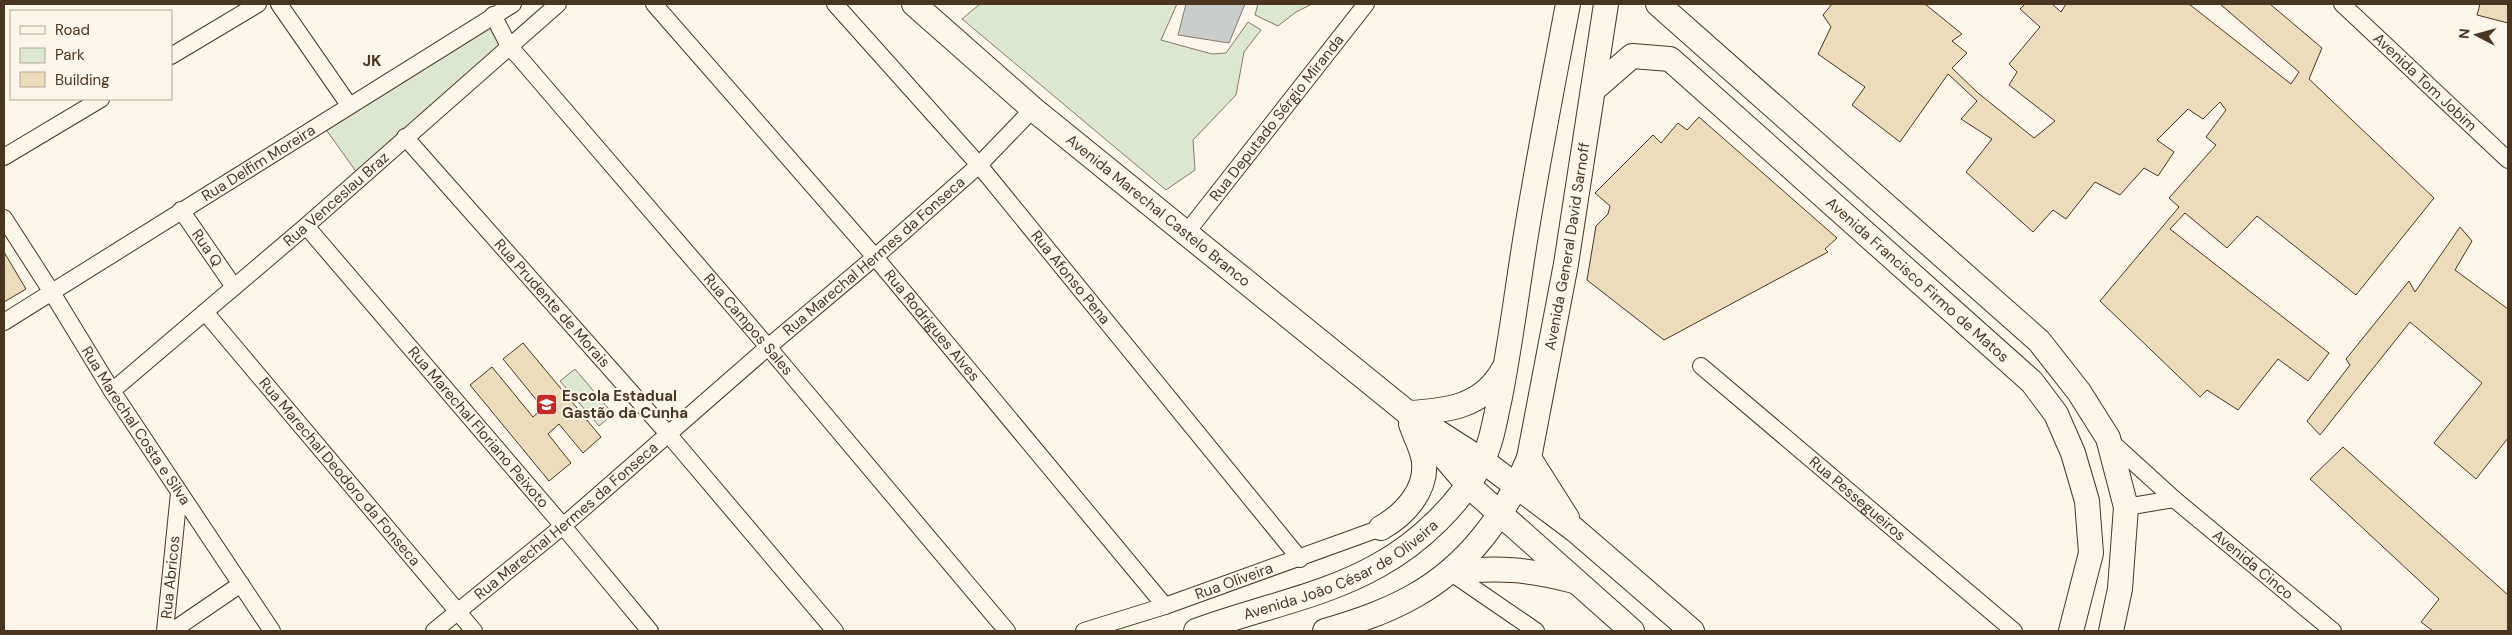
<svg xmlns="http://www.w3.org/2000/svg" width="2512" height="635" viewBox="0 0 2512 635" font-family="'DM Sans',sans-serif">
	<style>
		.green { fill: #dce7d0; stroke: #887966 }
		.water { fill: #c9cecd; stroke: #887966 }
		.building { fill: #ecdcbc; stroke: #4a3520 }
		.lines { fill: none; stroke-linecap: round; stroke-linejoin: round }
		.street-casing { stroke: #4a3520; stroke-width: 18 }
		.secondary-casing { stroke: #4a3520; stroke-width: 26 }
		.street { stroke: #fbf6e9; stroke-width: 16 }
		.secondary { stroke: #fbf6e9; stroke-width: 24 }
		.labels { text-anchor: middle; stroke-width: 4; stroke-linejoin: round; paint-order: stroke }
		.street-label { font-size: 15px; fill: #4a3520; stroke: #fbf6e9 }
		.poi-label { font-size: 15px; font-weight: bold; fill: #4a3520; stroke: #fbf6e9; text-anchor: start }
		.neighbourhood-label { font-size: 16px; font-weight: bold; fill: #4a3520; stroke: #fbf6e9 }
	</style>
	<rect width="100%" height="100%" fill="#fbf6e9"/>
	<g class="green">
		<polygon points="980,4 1177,4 1161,40 1212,54 1226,53 1248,22 1261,30 1244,52 1236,95 1193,140 1195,170 1166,190 962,19"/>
		<polygon points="1258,4 1312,4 1296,12 1278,26 1255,15"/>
		<polygon points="492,16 508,46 360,177 322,124"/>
		<polygon points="575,369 613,414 599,426 560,381"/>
	</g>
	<polygon class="water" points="1186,4 1245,4 1229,43 1178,35"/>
	<g class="building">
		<polygon points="1832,4 1925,4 1962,34 1952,41 1967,53 1952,68 1978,93 2034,138 2055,121 2009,85 2017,72 2009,64 2040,27 2020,9 2025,4 2052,4 2061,12 2066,4 2189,4 2291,84 2299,72 2220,4 2270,4 2322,48 2309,79 2434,198 2356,295 2257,216 2227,248 2185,213 2170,229 2329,353 2308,381 2278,359 2238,410 2207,390 2200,397 2100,301 2179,207 2169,198 2216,145 2206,137 2226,110 2220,102 2203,119 2188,109 2157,140 2174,152 2158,176 2144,168 2120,195 2095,182 2066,219 2053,210 2033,232 1966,172 1992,139 1961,119 1977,101 1948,74 1900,142 1852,105 1865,87 1818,54 1831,27 1823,15"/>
		<polygon points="2480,4 2508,4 2508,23 2477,15"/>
		<polygon points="1699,117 1837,238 1825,249 1828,252 1664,340 1587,280 1596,226 1608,214 1610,206 1595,193 1653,135 1661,143 1678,123 1687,130"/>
		<polygon points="2460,227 2472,241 2455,270 2508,309 2508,438 2476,479 2434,443 2482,383 2410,322 2320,435 2307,421 2350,365 2346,359 2409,281 2415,292"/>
		<polygon points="4,252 26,289 4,302"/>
		<polygon points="523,343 601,437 583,453 559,424 548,434 571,463 549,481 470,385 492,367 533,417 543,408 503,359"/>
		<polygon points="2343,447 2508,595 2508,631 2433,631 2421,622 2439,599 2310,479"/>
	</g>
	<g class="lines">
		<defs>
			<g id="street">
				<polyline points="279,4 349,105"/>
				<path id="s1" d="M 654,4 L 875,257 L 1165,606"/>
				<path id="s2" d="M 835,4 L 979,165 L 1300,559"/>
				<path id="s3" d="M 2342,4 L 2508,160"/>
				<path id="s4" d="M 493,15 L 509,46 L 519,57 L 768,347 L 1007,631"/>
				<polyline points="171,56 258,4"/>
				<path id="s5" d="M 405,137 L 669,435 L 835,631"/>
				<polyline points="4,157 101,99"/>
				<path id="s6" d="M 181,210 L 234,287"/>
				<path id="s7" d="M 4,218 L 51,291 L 112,391 L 272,631"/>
				<path id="s8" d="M 306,226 L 563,526 L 650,631"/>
				<path id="s9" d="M 1187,232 L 1366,4"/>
				<path id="s10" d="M 205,312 L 474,631"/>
				<path id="s11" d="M 4,322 L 513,4"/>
				<path id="s12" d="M 1701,366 L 2014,631"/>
				<path id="s13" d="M 112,391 L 306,226 L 558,4"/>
				<path id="s14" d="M 2108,439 L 2174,499 L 2333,631"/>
				<polyline points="2126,507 2174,499"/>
				<polyline points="1450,572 1536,631"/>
				<path id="s15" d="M 165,631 L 179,493"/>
				<polyline points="172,631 241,584"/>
				<path id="s16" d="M 434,631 L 563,526 L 768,347 L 875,257 L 979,165 L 1033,109"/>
				<path id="s17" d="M 1084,631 L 1165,606 L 1381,528"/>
			</g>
			<g id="secondary">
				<path id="s18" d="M 914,4 L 1033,109 L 1408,413 L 1483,461 L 1575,530 L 1692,631"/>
				<polyline points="1658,4 2039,341 2079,392 2108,438 2126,507 2120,589 2111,631"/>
				<path id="s19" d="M 1594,89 L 1632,56 L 1670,59 L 2032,382 L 2056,414 L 2073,453 L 2087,501 L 2091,553 L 2071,631"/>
				<path d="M 1408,413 C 1446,411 1483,407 1503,370"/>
				<polyline points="1423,432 1469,486 1632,631"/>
				<polyline points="1529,458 1567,518"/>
				<path d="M 1381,528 C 1404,515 1427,491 1424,462 C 1423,450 1415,436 1411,424"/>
				<path d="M 1450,572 C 1500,567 1526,569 1574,581"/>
				<path id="s20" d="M 1196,631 C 1257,608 1323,597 1379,565 C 1419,543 1461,503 1481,463 C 1492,443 1495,419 1500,397 C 1509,351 1515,306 1522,260 C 1535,174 1552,89 1568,4"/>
				<path id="s21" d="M 1325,631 C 1355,622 1386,612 1414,596 C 1468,566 1506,514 1529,458 L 1566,264 L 1606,4"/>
			</g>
		</defs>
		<use href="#street" class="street-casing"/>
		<use href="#secondary" class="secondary-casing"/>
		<use href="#street" class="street"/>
		<use href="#secondary" class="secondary"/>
	</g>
	<defs>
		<symbol id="school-square" viewBox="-11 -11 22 22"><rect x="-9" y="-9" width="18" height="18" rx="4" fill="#c62828" stroke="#fbf6e9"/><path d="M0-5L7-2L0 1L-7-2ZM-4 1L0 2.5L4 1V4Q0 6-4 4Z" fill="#fff"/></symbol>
	</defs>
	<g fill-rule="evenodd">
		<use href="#school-square" x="534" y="392" width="25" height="25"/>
	</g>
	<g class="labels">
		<g class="street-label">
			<text dy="5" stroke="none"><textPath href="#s3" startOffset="114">Avenida Tom Jobim</textPath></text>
			<text dy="5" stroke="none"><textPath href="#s9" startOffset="145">Rua Deputado Sérgio Miranda</textPath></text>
			<text dy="5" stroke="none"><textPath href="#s11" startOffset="300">Rua Delfim Moreira</textPath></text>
			<text dy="5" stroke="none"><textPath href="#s13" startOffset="295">Rua Venceslau Braz</textPath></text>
			<text dy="5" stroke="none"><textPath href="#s18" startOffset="320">Avenida Marechal Castelo Branco</textPath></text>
			<text dy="5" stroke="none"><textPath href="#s21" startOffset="494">Avenida General David Sarnoff</textPath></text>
			<text dy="5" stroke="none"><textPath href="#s6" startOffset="46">Rua Q</textPath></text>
			<text dy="5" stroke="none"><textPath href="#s16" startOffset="578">Rua Marechal Hermes da Fonseca</textPath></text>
			<text dy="5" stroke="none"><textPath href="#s2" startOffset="361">Rua Afonso Pena</textPath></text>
			<text dy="5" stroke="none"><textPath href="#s19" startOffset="420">Avenida Francisco Firmo de Matos</textPath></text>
			<text dy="5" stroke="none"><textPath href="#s5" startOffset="222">Rua Prudente de Morais</textPath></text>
			<text dy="5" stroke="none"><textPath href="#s4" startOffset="402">Rua Campos Sales</textPath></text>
			<text dy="5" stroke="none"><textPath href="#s1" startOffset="425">Rua Rodrigues Alves</textPath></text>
			<text dy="5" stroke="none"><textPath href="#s7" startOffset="246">Rua Marechal Costa e Silva</textPath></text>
			<text dy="5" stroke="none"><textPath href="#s8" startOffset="265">Rua Marechal Floriano Peixoto</textPath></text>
			<text dy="5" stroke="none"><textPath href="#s10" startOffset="209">Rua Marechal Deodoro da Fonseca</textPath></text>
			<text dy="5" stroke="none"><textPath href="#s12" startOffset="205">Rua Pessegueiros</textPath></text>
			<text dy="5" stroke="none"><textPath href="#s16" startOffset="172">Rua Marechal Hermes da Fonseca</textPath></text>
			<text dy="5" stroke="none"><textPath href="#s14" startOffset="192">Avenida Cinco</textPath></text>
			<text dy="5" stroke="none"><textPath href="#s20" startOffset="158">Avenida João César de Oliveira</textPath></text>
			<text dy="5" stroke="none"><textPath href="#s15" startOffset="54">Rua Abricos</textPath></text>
			<text dy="5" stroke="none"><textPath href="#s17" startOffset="158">Rua Oliveira</textPath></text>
		</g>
		<g class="poi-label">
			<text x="562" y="401">Escola Estadual<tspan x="562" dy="17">Gastão da Cunha</tspan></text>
		</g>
		<g class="neighbourhood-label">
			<text x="372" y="66">JK</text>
		</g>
	</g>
	<rect width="2512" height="635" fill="none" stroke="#4a3520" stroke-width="10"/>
	<rect x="10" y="10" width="162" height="90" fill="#fbf6e9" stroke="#b4a999"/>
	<rect x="20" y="26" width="25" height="8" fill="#fbf6e9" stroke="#b4a999"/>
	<text x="55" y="35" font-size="15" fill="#4a3520">Road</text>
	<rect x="20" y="48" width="25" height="15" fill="#dce7d0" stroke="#b4a999"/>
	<text x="55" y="60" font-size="15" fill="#4a3520">Park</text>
	<rect x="20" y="72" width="25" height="15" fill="#ecdcbc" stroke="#b4a999"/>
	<text x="55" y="85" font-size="15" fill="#4a3520">Building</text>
	<g transform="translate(2477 35) rotate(276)" stroke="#fbf6e9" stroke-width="4" paint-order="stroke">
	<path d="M0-4L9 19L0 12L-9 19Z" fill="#4a3520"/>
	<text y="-8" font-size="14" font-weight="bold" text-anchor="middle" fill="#4a3520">N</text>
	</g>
</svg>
